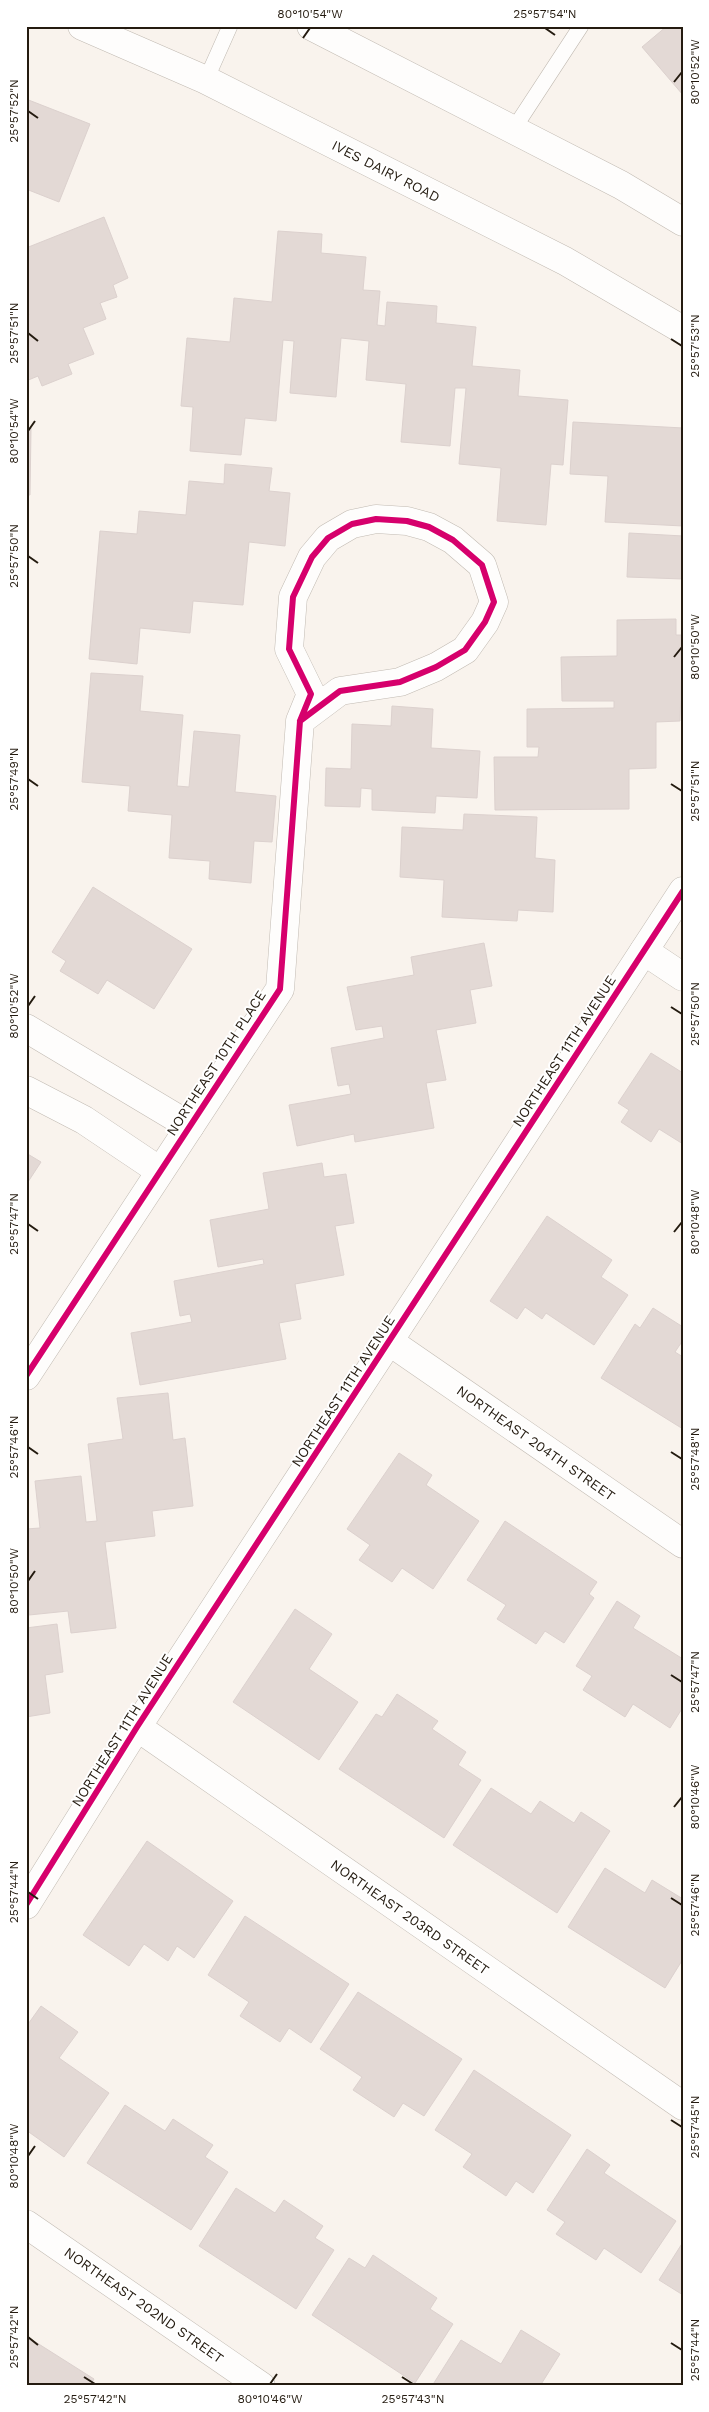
<svg xmlns="http://www.w3.org/2000/svg" width="709" height="2412" viewBox="0 0 709 2412" font-family="'Work Sans',sans-serif">
	<style>
		.building { fill: #e3d9d5; stroke: #dcd1ce }
		.lines { fill: none; stroke-linecap: round; stroke-linejoin: round }
		.lane-casing { stroke: #c1bab2; stroke-width: 16 }
		.street-casing { stroke: #c1bab2; stroke-width: 29 }
		.primary-casing { stroke: #c1bab2; stroke-width: 29 }
		.lane { stroke: #fefdfc; stroke-width: 15 }
		.street { stroke: #fefdfc; stroke-width: 28 }
		.primary { stroke: #fefdfc; stroke-width: 28 }
		.cycleway-casing { stroke: #fff; stroke-width: 9 }
		.cycleway { stroke: #d6006c; stroke-width: 6 }
		.ticks { fill: none; stroke: #241b10; stroke-width: 2 }
		.labels { text-anchor: middle; stroke-width: 4; stroke-linejoin: round; paint-order: stroke }
		.street-label { font-size: 14px; fill: #241b10; stroke: #fff }
		.neatline { fill: none; stroke: #241b10; stroke-width: 2 }
		.ticks-label { font-size: 12px; text-anchor: middle; fill: #241b10 }
	</style>
	<rect width="100%" height="100%" fill="#f9f3ed"/>
	<g class="building">
		<polygon points="667,26 683,26 683,95 642,47"/>
		<polygon points="26,99 90,124 59,202 26,189"/>
		<polygon points="104,217 128,278 113,285 117,297 100,303 106,319 83,328 94,354 68,364 72,374 42,386 38,376 26,381 26,317 29,315 26,307 26,248"/>
		<polygon points="278,231 322,234 321,253 366,257 363,290 380,291 377,325 385,326 387,302 437,306 436,323 476,327 472,366 520,370 518,396 568,400 563,465 551,464 546,525 497,521 501,468 459,464 466,388 455,388 450,446 401,442 406,384 366,380 369,341 341,338 336,397 290,393 294,341 283,340 276,421 245,418 241,455 190,451 193,407 181,406 187,338 230,342 234,298 272,302"/>
		<polygon points="573,422 683,428 683,526 605,522 608,476 570,474"/>
		<polygon points="26,428 31,428 30,495 26,495"/>
		<polygon points="225,464 272,468 269,491 290,493 285,546 249,542 243,605 193,601 190,633 140,628 137,664 89,659 100,531 137,534 139,511 186,515 189,481 224,484"/>
		<polygon points="629,533 683,536 683,579 627,577"/>
		<polygon points="676,619 676,635 683,635 680,721 656,722 656,768 629,769 629,809 495,810 494,757 538,757 539,747 527,747 527,709 614,708 614,701 562,701 561,657 617,656 617,620"/>
		<polygon points="91,673 143,676 140,711 183,715 177,786 189,787 194,731 240,735 235,792 276,796 272,842 254,841 251,883 209,879 210,861 169,858 172,815 128,811 130,786 82,782"/>
		<polygon points="392,706 433,709 431,748 480,751 477,798 436,796 435,813 372,810 372,789 361,788 360,807 325,806 326,768 351,769 352,724 391,726"/>
		<polygon points="464,814 537,817 535,858 555,860 553,912 518,910 517,921 442,917 444,880 400,877 402,827 463,830"/>
		<polygon points="93,887 192,949 154,1009 107,980 98,994 60,971 66,961 52,952"/>
		<polygon points="484,943 492,986 470,990 476,1023 436,1030 446,1080 426,1083 434,1128 355,1142 354,1134 297,1146 289,1105 351,1094 349,1084 338,1086 331,1048 384,1038 382,1026 356,1030 347,987 414,975 411,957"/>
		<polygon points="651,1053 683,1073 683,1144 659,1129 651,1142 621,1122 629,1110 618,1103"/>
		<polygon points="26,1153 41,1162 26,1185"/>
		<polygon points="322,1163 324,1177 346,1174 354,1223 335,1226 344,1275 295,1284 301,1319 279,1323 286,1359 140,1385 131,1333 192,1322 190,1314 180,1316 174,1281 264,1264 263,1259 218,1267 210,1220 269,1209 263,1173"/>
		<polygon points="547,1216 612,1260 601,1277 628,1295 594,1345 546,1313 542,1319 525,1307 517,1319 490,1301"/>
		<polygon points="653,1308 683,1327 683,1340 675,1352 683,1357 683,1429 601,1378 635,1324 640,1328"/>
		<polygon points="168,1393 173,1440 185,1438 193,1506 152,1511 155,1536 105,1542 116,1628 71,1633 68,1611 29,1615 26,1593 26,1529 40,1528 35,1481 81,1476 86,1522 97,1521 88,1444 123,1439 117,1398"/>
		<polygon points="399,1453 432,1475 426,1485 479,1521 433,1589 402,1568 392,1582 359,1560 370,1545 347,1529"/>
		<polygon points="505,1521 597,1582 589,1594 594,1598 564,1643 545,1631 536,1644 497,1619 506,1605 467,1580"/>
		<polygon points="617,1601 640,1616 633,1628 683,1659 683,1707 670,1728 633,1704 625,1717 583,1690 592,1676 576,1666"/>
		<polygon points="295,1609 332,1634 309,1669 358,1702 319,1760 233,1702"/>
		<polygon points="57,1624 63,1672 45,1675 50,1713 26,1717 26,1628"/>
		<polygon points="397,1694 438,1721 432,1729 466,1752 458,1765 481,1780 444,1838 339,1769 376,1714 382,1717"/>
		<polygon points="491,1788 531,1814 540,1801 574,1823 581,1812 610,1831 557,1913 453,1845"/>
		<polygon points="147,1841 233,1901 194,1958 177,1946 168,1961 144,1944 129,1966 83,1935"/>
		<polygon points="605,1868 645,1893 652,1880 683,1899 683,1959 665,1988 568,1927"/>
		<polygon points="245,1916 349,1984 311,2043 289,2028 280,2042 240,2016 249,2002 208,1975"/>
		<polygon points="358,1992 462,2059 424,2116 403,2103 394,2117 353,2090 362,2077 320,2049"/>
		<polygon points="41,2006 78,2032 59,2058 109,2093 64,2157 26,2130 26,2027"/>
		<polygon points="474,2070 571,2135 533,2193 516,2181 506,2196 463,2167 472,2154 435,2130"/>
		<polygon points="125,2105 165,2131 173,2119 213,2145 205,2157 228,2172 191,2230 87,2163"/>
		<polygon points="587,2149 610,2165 604,2173 676,2221 641,2273 604,2248 596,2260 556,2234 565,2222 547,2210"/>
		<polygon points="236,2188 275,2213 284,2200 323,2226 315,2238 334,2250 296,2309 199,2246"/>
		<polygon points="683,2242 683,2295 659,2280"/>
		<polygon points="373,2255 437,2298 430,2309 453,2324 415,2383 312,2315 349,2258 365,2268"/>
		<polygon points="521,2330 560,2354 540,2386 432,2386 461,2340 501,2364"/>
		<polygon points="26,2336 94,2379 90,2386 26,2386"/>
	</g>
	<g class="lines">
		<defs>
			<g id="lane">
				<polyline points="206,80 230,26"/>
				<polyline points="513,130 581,26"/>
			</g>
			<g id="street">
				<polyline points="644,951 683,977"/>
				<polyline points="26,1028 190,1126"/>
				<polyline points="26,1090 84,1120 160,1171"/>
				<polyline points="390,1342 683,1544"/>
				<polyline points="26,1376 280,989 300,721 311,694 289,649 293,597 312,557 328,538 352,524 376,519 407,521 429,527 453,540 482,565 494,602 485,622 465,650 436,667 400,682 340,691 300,721"/>
				<polyline points="137,1727 683,2106"/>
				<polyline points="26,1905 137,1727 683,891"/>
				<polyline points="26,2224 261,2386"/>
			</g>
			<g id="primary">
				<polyline points="82,26 206,80 565,261 683,330"/>
				<polyline points="311,26 621,185 683,222"/>
			</g>
		</defs>
		<use href="#lane" class="lane-casing"/>
		<use href="#street" class="street-casing"/>
		<use href="#primary" class="primary-casing"/>
		<use href="#lane" class="lane"/>
		<use href="#street" class="street"/>
		<use href="#primary" class="primary"/>
		<defs>
			<g id="cycleway">
				<polyline points="26,1376 280,989 300,721 311,694 289,649 293,597 312,557 328,538 352,524 376,519 407,521 429,527 453,540 482,565 494,602 485,622 465,650 436,667 400,682 340,691 300,721"/>
				<polyline points="26,1905 137,1727 683,891"/>
			</g>
		</defs>
		<use href="#cycleway" class="cycleway-casing"/>
		<use href="#cycleway" class="cycleway"/>
	</g>
	<path class="ticks" d="M 545,28 L 555,35M 303,38 L 310,28M 674,82 L 682,72M 28,111 L 38,118M 28,333 L 38,341M 671,339 L 682,346M 28,431 L 35,421M 28,556 L 38,563M 674,657 L 682,647M 28,779 L 38,786M 671,784 L 682,791M 28,1006 L 35,996M 671,1007 L 682,1014M 28,1224 L 38,1231M 674,1232 L 682,1222M 28,1447 L 38,1454M 671,1452 L 682,1459M 28,1581 L 35,1571M 671,1675 L 682,1682M 674,1807 L 682,1797M 28,1892 L 38,1899M 671,1898 L 682,1905M 671,2120 L 682,2127M 28,2156 L 35,2146M 28,2337 L 38,2345M 671,2343 L 682,2350M 84,2377 L 95,2384M 402,2377 L 413,2384M 270,2384 L 277,2374"/>
	<g class="labels">
		<g class="street-label">
			<text transform="translate(386 171) rotate(27)" y="5">IVES DAIRY ROAD</text>
			<text transform="translate(564 1051) rotate(-57)" y="5">NORTHEAST 11TH AVENUE</text>
			<text transform="translate(216 1063) rotate(-57)" y="5">NORTHEAST 10TH PLACE</text>
			<text transform="translate(343 1391) rotate(-57)" y="5">NORTHEAST 11TH AVENUE</text>
			<text transform="translate(536 1443) rotate(35)" y="5">NORTHEAST 204TH STREET</text>
			<text transform="translate(122 1730) rotate(-58)" y="5">NORTHEAST 11TH AVENUE</text>
			<text transform="translate(410 1917) rotate(35)" y="5">NORTHEAST 203RD STREET</text>
			<text transform="translate(144 2305) rotate(35)" y="5">NORTHEAST 202ND STREET</text>
		</g>
	</g>
	<rect width="709" height="2412" fill="none" stroke="#ffffff" stroke-width="55"/>
	<rect x="28" y="28" width="654" height="2356" class="neatline"/>
	<g class="ticks-label">
		<text x="310" y="18">80°10'54"W</text>
		<text x="545" y="18">25°57'54"N</text>
		<text transform="translate(695 72) rotate(-90)" y="4">80°10'52"W</text>
		<text transform="translate(14 111) rotate(-90)" y="4">25°57'52"N</text>
		<text transform="translate(14 333) rotate(-90)" y="4">25°57'51"N</text>
		<text transform="translate(695 346) rotate(-90)" y="4">25°57'53"N</text>
		<text transform="translate(14 431) rotate(-90)" y="4">80°10'54"W</text>
		<text transform="translate(14 556) rotate(-90)" y="4">25°57'50"N</text>
		<text transform="translate(695 647) rotate(-90)" y="4">80°10'50"W</text>
		<text transform="translate(14 779) rotate(-90)" y="4">25°57'49"N</text>
		<text transform="translate(695 791) rotate(-90)" y="4">25°57'51"N</text>
		<text transform="translate(14 1006) rotate(-90)" y="4">80°10'52"W</text>
		<text transform="translate(695 1014) rotate(-90)" y="4">25°57'50"N</text>
		<text transform="translate(695 1222) rotate(-90)" y="4">80°10'48"W</text>
		<text transform="translate(14 1224) rotate(-90)" y="4">25°57'47"N</text>
		<text transform="translate(14 1447) rotate(-90)" y="4">25°57'46"N</text>
		<text transform="translate(695 1459) rotate(-90)" y="4">25°57'48"N</text>
		<text transform="translate(14 1581) rotate(-90)" y="4">80°10'50"W</text>
		<text transform="translate(695 1682) rotate(-90)" y="4">25°57'47"N</text>
		<text transform="translate(695 1797) rotate(-90)" y="4">80°10'46"W</text>
		<text transform="translate(14 1892) rotate(-90)" y="4">25°57'44"N</text>
		<text transform="translate(695 1905) rotate(-90)" y="4">25°57'46"N</text>
		<text transform="translate(695 2127) rotate(-90)" y="4">25°57'45"N</text>
		<text transform="translate(14 2156) rotate(-90)" y="4">80°10'48"W</text>
		<text transform="translate(14 2337) rotate(-90)" y="4">25°57'42"N</text>
		<text transform="translate(695 2350) rotate(-90)" y="4">25°57'44"N</text>
		<text x="95" y="2403">25°57'42"N</text>
		<text x="270" y="2403">80°10'46"W</text>
		<text x="413" y="2403">25°57'43"N</text>
	</g>
</svg>
